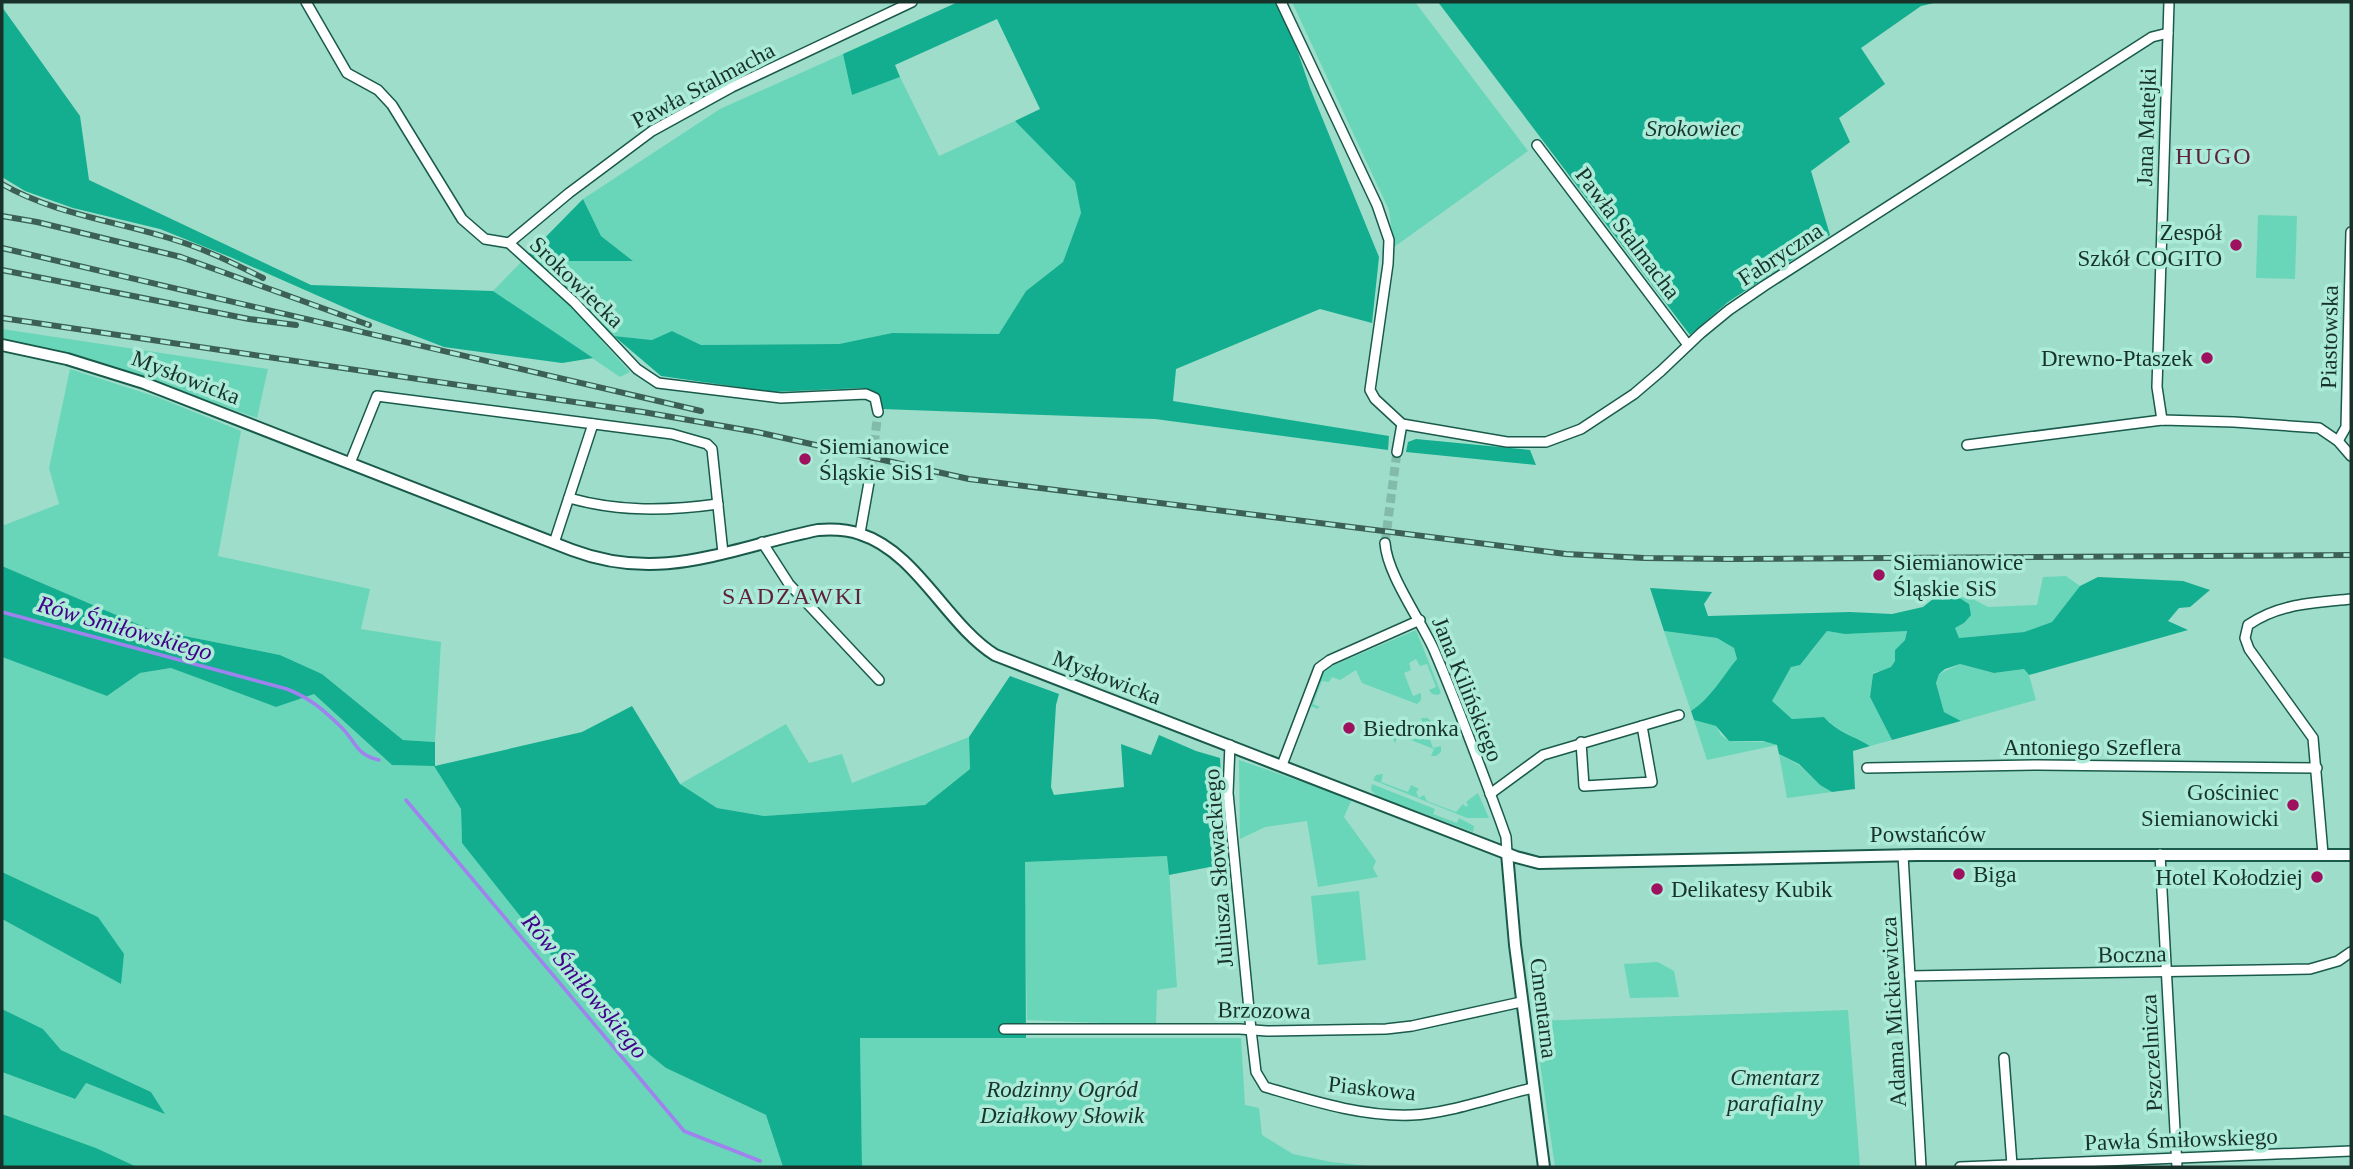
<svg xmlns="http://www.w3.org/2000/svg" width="2353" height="1169" viewBox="0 0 2353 1169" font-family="'Times New Roman',serif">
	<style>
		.green { fill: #69d6b9 }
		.forest { fill: #12ae8f }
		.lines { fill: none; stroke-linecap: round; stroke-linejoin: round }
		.stream { stroke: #9f82ee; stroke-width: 3.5 }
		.minor-tunnel { stroke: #83bbaa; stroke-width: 9; stroke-dasharray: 9 4.5; stroke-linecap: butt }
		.minor-casing { stroke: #195a4b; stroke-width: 12 }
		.tertiary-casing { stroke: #195a4b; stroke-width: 14 }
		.minor { stroke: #fff; stroke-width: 9 }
		.tertiary { stroke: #fff; stroke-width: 10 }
		.rail-casing { stroke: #3c6055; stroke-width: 6 }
		.rail { stroke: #abebd7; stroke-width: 3.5; stroke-dasharray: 10; stroke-linecap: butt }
		.poi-dot { fill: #9d115f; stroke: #abebd7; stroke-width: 2.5 }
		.labels { text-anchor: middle; stroke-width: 7; stroke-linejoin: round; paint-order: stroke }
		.street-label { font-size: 23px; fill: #18322a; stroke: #abebd7 }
		.park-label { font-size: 23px; font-style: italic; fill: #18342d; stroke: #abebd7 }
		.poi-label { font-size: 23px; fill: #18322a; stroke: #abebd7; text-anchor: start }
		.neighbourhood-label { font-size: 24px; letter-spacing: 2px; fill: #601f3e; stroke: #abebd7 }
		.water-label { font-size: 24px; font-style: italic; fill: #42008a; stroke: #abebd7 }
	</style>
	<rect width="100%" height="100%" fill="#9eddca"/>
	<g class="green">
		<polygon points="1292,2 1415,2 1528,151 1394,247 1389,210"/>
		<polygon points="843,54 852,95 900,77 939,156 1015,121 1076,182 1081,213 1063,262 1026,291 1000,334 892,333 839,344 701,345 672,331 653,340 614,336 601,340 630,372 620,377 493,291 529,254 539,261 632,260 601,236 583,199 720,109"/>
		<polygon points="2258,215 2297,216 2295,279 2256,278"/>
		<polygon points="2,329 268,369 257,418 91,360 55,350 2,340"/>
		<polygon points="70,369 157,397 241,431 218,556 370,589 361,629 441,642 435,742 403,740 322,674 280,655 149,629 2,566 2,526 59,504 49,468"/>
		<polygon points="2066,576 2080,586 2052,622 2024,632 1958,638 1955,628 1964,623 1969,604 1958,597 1971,598 1988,607 2037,605 2043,577"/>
		<polygon points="1416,630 1441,693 1438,695 1432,694 1429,690 1436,687 1427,664 1420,666 1416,659 1409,663 1411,670 1404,673 1413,696 1421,693 1421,700 1417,704 1362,683 1356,670 1340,680 1332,677 1329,682 1322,681 1313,704 1320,707 1317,709 1311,706 1310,703 1325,669"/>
		<path d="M 1907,630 L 1905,640 L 1895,650 L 1895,661 L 1891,668 L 1873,673 L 1870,697 L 1892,740 L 1870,746 C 1853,735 1838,732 1824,717 L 1792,719 L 1771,701 L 1791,667 L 1811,652 L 1827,631 L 1846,634 Z"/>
		<path d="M 1664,631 L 1717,638 L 1734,648 L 1737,659 C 1722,677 1711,698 1691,711 Z"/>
		<polygon points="2,657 107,696 140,673 172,668 276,707 314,693 392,765 434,766 461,809 462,843 666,1068 766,1115 783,1167 137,1167 96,1148 2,1114 2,1072 74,1099 86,1083 164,1113 151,1092 61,1050 43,1029 2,1009 2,919 121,984 98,917 2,872"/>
		<polygon points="1960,664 1994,673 2024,669 2029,675 2036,700 1961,721 1944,712 1936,683 1939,674"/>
		<polygon points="1421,718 1427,718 1431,721 1425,725 1433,748 1441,746 1441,752 1436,756 1431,756 1434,749 1398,735 1395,743 1391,734 1398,728 1401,735 1424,726"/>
		<polygon points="1694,720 1716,726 1721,735 1729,741 1766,742 1777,745 1707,760"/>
		<polygon points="786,724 809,763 842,754 852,783 969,737 970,769 925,805 764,816 717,808 680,784"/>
		<polygon points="1779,754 1799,765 1820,785 1832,792 1787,798"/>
		<polygon points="1239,760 1352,799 1344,817 1376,861 1373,868 1378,877 1318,887 1307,821 1265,827 1240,839"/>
		<polygon points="1383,774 1381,782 1408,792 1411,785 1419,789 1416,792 1419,798 1424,795 1427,801 1456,812 1463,804 1466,807 1468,805 1466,802 1478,793 1489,818 1467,818 1373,780 1376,775"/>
		<polygon points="1372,784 1435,809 1433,814 1457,823 1459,818 1474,826 1473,832 1377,796 1371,790"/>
		<polygon points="1168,856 1177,987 1157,990 1156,1025 1027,1020 1024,862"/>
		<polygon points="1359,891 1366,960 1318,965 1311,896"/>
		<polygon points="1658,962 1674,971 1679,997 1630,998 1624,964"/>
		<polygon points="1848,1010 1860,1167 1555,1167 1534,1021"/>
		<polygon points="860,1038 1241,1038 1245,1105 1259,1108 1262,1135 1293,1154 1331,1162 1378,1167 862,1167"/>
	</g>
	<g class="forest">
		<polygon points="958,2 1281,2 1310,88 1379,257 1372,323 1320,309 1176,369 1173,401 1389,436 1388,450 1155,419 882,409 877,395 862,388 773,392 661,376 614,336 652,340 672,331 701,345 839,344 892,333 999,334 1026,291 1063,262 1081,213 1075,182 1015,121 1040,109 997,19 895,65 900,77 852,95 843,54"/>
		<polygon points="1438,2 1938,2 1921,6 1861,48 1885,84 1839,118 1850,142 1811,171 1830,235 1728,302 1690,335"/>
		<polygon points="2,7 80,116 89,180 311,285 493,291 593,358 562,363 444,347 366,317 230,257 160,229 73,208 25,191 2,177"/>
		<polygon points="583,199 601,236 633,261 539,261 529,254"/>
		<polygon points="1416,439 1530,450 1536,465 1406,452 1408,442"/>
		<polygon points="2,566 149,629 280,655 322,674 403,740 435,742 435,766 582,732 632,706 680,784 717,808 764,816 925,805 970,769 969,737 1010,676 1059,694 1056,705 1051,787 1054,795 1124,787 1121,744 1151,755 1159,735 1196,751 1220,758 1225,864 1169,875 1167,856 1025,862 1026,1038 860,1038 862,1167 783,1167 766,1115 666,1068 596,1011 462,843 461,809 434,766 392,765 314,694 276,707 171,668 140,673 107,696 2,657"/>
		<path d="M 2098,577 L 2183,581 L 2210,590 L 2190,607 L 2179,608 L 2168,621 L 2188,630 L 2029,675 L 2024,669 L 1994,673 L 1960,664 L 1945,669 L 1939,674 L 1936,683 L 1944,712 L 1961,721 L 1892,740 L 1870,697 L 1873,674 L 1891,667 L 1895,661 L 1895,650 L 1905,640 L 1907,631 L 1845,634 L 1827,631 L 1800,665 L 1791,667 L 1772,701 L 1792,719 L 1824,717 C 1837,732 1854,736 1870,746 L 1853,751 L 1855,789 L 1832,792 L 1820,785 L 1799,764 L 1779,754 L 1777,745 L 1763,741 L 1729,741 L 1716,726 L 1694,720 L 1691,711 C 1711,698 1722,677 1737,659 L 1734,648 L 1717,638 L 1664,631 L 1650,588 L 1712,592 L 1704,604 L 1708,616 L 1850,612 L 1892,614 L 1923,607 L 1933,599 L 1958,597 L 1969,604 L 1971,615 L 1964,623 L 1955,628 L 1959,638 L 2024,632 L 2052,622 L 2080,586 Z"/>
		<polygon points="2,872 98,917 124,954 121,984 2,919"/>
		<polygon points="2,1009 43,1029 61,1050 151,1092 165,1114 86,1083 75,1099 2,1072"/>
		<polygon points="2,1114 96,1148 137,1167 2,1167"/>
	</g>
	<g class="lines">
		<g class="stream">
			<path d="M 2,612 L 287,689 C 310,698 325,711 342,728 C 356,742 356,755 379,760"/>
			<polyline points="406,800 684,1131 760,1161"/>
		</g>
		<g class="minor-tunnel">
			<polyline points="871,471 878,412"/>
			<polyline points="1385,543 1397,452"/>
		</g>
		<defs>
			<g id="minor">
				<polyline points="306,2 347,73 378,90 392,105 462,219 485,239 509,243 574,302 637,369 658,383 781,398 866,394 875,398 878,412"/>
				<polyline points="1281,2 1377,205 1389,240 1388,264 1370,390 1375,399 1402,424 1507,442 1546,442 1581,429 1634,394 1661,371 1701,333 1729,310 1764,286 2152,37 2168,33"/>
				<polyline points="1537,145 1688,345"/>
				<polyline points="509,243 569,193 652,131 732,87 912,2"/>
				<polyline points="2162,420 2157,387 2169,2"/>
				<polyline points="2338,441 2346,427 2351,232"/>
				<polyline points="1967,445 2162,420 2234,422 2319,428 2338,441 2351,456"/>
				<polyline points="1397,452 1402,424"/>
				<polyline points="350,463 377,396 672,434 707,444 712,449 723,553"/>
				<path d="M 569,498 C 619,512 667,511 718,504"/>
				<polyline points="860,533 871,471"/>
				<polyline points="762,542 789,584 879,680"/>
				<polyline points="554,543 593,424"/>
				<path d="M 1385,543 C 1387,574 1420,619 1434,650 C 1458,706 1479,763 1500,820 L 1506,837 L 1507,853"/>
				<polyline points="1581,742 1584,786 1652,782 1642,726"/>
				<path d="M 1230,745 L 1228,793 L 1251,1030 L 1256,1072 L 1265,1087 C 1313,1101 1362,1117 1412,1115 C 1447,1114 1497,1096 1533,1088"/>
				<polyline points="1282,765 1319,668 1330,660 1420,620"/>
				<polyline points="1867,768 2038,765 2317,768"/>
				<polyline points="1490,794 1543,755 1679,715"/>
				<polyline points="2160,854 2177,1167"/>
				<path d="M 2323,854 L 2313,738 L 2249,649 L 2245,638 L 2248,625 C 2280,603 2314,603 2351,599"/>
				<polyline points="1903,855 1921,1167"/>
				<polyline points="1910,976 2310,969 2338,961 2351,952"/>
				<polyline points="1004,1029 1240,1029 1267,1031 1386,1029 1412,1026 1521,1002"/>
				<polyline points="2004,1058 2012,1165"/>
				<polyline points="1960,1167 2351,1151"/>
			</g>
			<g id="tertiary">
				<path d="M 2,345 L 67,359 L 144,383 L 572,550 C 662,584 729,548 818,530 C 832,529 846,529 860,534 C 917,552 946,624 995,655 L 1516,857 L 1539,863 L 1917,855 L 2351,855"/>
				<polyline points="1507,853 1515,945 1544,1167"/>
			</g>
		</defs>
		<use href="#minor" class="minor-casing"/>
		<use href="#tertiary" class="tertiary-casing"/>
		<use href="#minor" class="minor"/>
		<use href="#tertiary" class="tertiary"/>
		<defs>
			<g id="rail">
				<path d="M 2,184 C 56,215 117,221 175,240 C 205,249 235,264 263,278"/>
				<polyline points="2,216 37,222 181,257 369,325"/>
				<polyline points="2,248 701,411"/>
				<polyline points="2,270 249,319 296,325"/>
				<polyline points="2,318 643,412 757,432 969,479 1566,554 1644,558 1728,559 2351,555"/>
			</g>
		</defs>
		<use href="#rail" class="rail-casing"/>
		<use href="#rail" class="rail"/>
	</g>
	<g class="poi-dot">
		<circle cx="2236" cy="245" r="7"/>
		<circle cx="2207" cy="358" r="7"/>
		<circle cx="805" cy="459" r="7"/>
		<circle cx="1879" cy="575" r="7"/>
		<circle cx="1349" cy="728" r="7"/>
		<circle cx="2293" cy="805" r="7"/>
		<circle cx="1959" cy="874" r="7"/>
		<circle cx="2317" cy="877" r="7"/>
		<circle cx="1657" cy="889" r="7"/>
	</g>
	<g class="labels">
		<g class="street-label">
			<text transform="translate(703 85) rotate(-28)" y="8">Pawła Stalmacha</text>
			<text transform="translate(2146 127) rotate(-88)" y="8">Jana Matejki</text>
			<text transform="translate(1628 233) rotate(53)" y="8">Pawła Stalmacha</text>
			<text transform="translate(1780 254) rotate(-33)" y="8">Fabryczna</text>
			<text transform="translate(577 282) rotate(44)" y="8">Srokowiecka</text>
			<text transform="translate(2329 337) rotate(-89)" y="8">Piastowska</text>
			<text transform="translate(186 377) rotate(21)" y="8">Mysłowicka</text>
			<text transform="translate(1107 677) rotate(21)" y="8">Mysłowicka</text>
			<text transform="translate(1468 689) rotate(68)" y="8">Jana Kilińskiego</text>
			<text x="2092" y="755">Antoniego Szeflera</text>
			<text x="1928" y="842">Powstańców</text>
			<text transform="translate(1218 868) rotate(-94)" y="8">Juliusza Słowackiego</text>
			<text transform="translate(2132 954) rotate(-1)" y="8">Boczna</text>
			<text transform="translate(1544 1008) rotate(83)" y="8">Cmentarna</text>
			<text transform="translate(1264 1010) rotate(1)" y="8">Brzozowa</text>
			<text transform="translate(1893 1012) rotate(-93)" y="8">Adama Mickiewicza</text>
			<text transform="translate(2151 1053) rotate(-93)" y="8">Pszczelnicza</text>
			<text transform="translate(1372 1088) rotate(6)" y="8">Piaskowa</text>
			<text transform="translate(2181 1139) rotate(-2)" y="8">Pawła Śmiłowskiego</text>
		</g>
		<g class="park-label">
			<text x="1693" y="136">Srokowiec</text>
			<text x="1775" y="1085">Cmentarz<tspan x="1775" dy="26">parafialny</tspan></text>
			<text x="1062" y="1097">Rodzinny Ogród<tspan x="1062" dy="26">Działkowy Słowik</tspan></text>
		</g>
		<g class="poi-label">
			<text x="2222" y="240" text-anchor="end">Zespół<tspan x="2222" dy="26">Szkół COGITO</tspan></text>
			<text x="2193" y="366" text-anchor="end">Drewno-Ptaszek</text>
			<text x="819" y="454">Siemianowice<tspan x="819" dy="26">Śląskie SiS1</tspan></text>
			<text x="1893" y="570">Siemianowice<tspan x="1893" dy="26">Śląskie SiS</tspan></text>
			<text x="1363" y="736">Biedronka</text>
			<text x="2279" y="800" text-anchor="end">Gościniec<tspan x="2279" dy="26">Siemianowicki</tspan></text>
			<text x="1973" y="882">Biga</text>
			<text x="2303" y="885" text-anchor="end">Hotel Kołodziej</text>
			<text x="1671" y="897">Delikatesy Kubik</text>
		</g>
		<g class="neighbourhood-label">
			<text x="2214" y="164">HUGO</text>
			<text x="793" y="604">SADZAWKI</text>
		</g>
		<g class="water-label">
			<text transform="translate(125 628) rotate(16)" y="8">Rów Śmiłowskiego</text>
			<text transform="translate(585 986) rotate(50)" y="8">Rów Śmiłowskiego</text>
		</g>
	</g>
	<rect width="2353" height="1169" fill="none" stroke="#18322a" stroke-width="7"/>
</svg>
